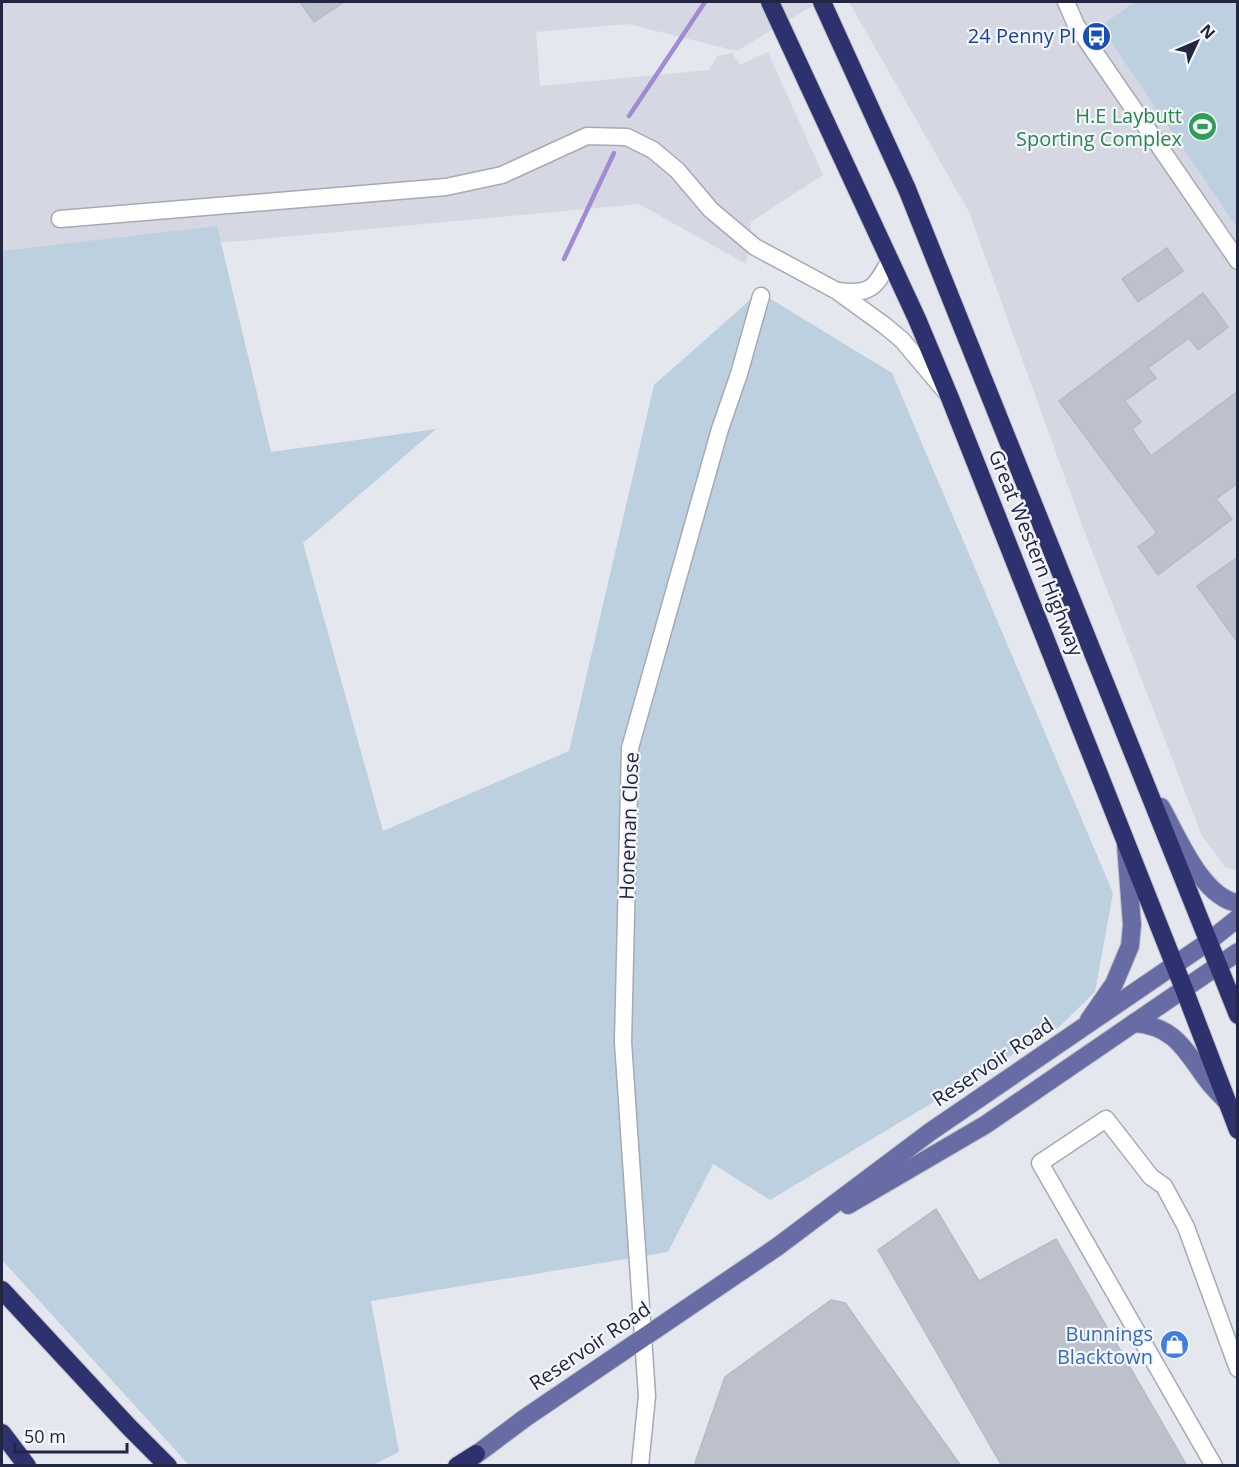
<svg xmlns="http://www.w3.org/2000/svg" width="1239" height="1467" viewBox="0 0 1239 1467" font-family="'Open Sans',sans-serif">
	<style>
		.built { fill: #d5d8e2 }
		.green { fill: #bcd0df }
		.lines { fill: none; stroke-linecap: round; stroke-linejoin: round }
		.stream { stroke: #a18bd4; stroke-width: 4.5 }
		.building { fill: #bdc1cc; stroke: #b6bac8; stroke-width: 1.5 }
		.minor-casing { stroke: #a6a9b6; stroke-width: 19 }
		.major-casing { stroke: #c1c2ca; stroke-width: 20 }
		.highway-casing { stroke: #c1c2ca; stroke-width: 20 }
		.minor { stroke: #fff; stroke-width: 16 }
		.major { stroke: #676da4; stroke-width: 18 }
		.highway { stroke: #2d316d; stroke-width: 18 }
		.labels { text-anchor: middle; stroke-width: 4.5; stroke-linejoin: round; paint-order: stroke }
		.transit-label { font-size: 20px; fill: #164399; stroke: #f4f6fa; text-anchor: end }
		.leisure-label { font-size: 20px; fill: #27864d; stroke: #f4f6fa; text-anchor: end }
		.street-label { font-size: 20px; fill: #222640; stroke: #f4f6fa }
		.shop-label { font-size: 20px; fill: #366cbe; stroke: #f4f6fa; text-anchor: end }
	</style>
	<rect width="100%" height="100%" fill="#e4e7ee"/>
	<g class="built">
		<polygon points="2,2 819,2 737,51 628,24 536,32 540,86 709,70 717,56 732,53 740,65 768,52 823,175 751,222 746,264 639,204 2,263"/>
		<polygon points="849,2 1135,2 1100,26 1237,228 1237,871 1225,867 1202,836 1082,525 969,212"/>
	</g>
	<g class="green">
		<polygon points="1135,2 1237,2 1237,228 1100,26"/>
		<polygon points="217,226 271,452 436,429 303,543 383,831 569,751 654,385 759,292 892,373 1113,893 1095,992 1059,1027 770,1200 713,1164 668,1252 371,1301 399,1452 373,1465 189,1465 2,1260 2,251"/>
	</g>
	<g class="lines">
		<g class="stream">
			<polyline points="629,116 705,2"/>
			<polyline points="564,259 614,153"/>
		</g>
	</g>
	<g class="building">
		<polygon points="300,2 344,2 314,22"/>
		<polygon points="1167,248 1183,271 1138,302 1122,279"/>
		<polygon points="1203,293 1228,327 1198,350 1189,338 1148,368 1156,378 1125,401 1141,422 1132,429 1151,456 1238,391 1238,483 1216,499 1232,519 1158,575 1138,547 1157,533 1059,401"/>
		<polygon points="1238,557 1238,643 1197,586"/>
		<polygon points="936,1209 979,1281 1056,1239 1187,1466 1002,1466 878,1250"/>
		<polygon points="831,1300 845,1303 961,1466 697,1466 695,1463 725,1377"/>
	</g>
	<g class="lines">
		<defs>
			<g id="minor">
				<polyline points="1066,2 1076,25 1238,261"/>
				<polyline points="60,219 446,187 502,175 587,136 627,137 653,150 677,170 711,210 755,247 837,291 884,325 902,340 945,391"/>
				<path d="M 838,291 C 871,295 875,288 890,260"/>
				<polyline points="640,1466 647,1396 623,1042 630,748 720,429 739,374 761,296"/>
				<polyline points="1214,1466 1040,1163 1106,1119 1151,1177 1164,1186 1186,1227 1238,1369"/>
			</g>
			<g id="major">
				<path d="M 1161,807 C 1177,835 1202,898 1238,903"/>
				<polyline points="1089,1020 1114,984 1130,946 1132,925 1126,846"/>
				<path d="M 1134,1023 C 1176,1026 1186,1052 1208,1081 C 1214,1089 1221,1095 1227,1102"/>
				<polyline points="848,1205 985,1125 1238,952"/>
				<polyline points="465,1463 525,1418 777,1247 930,1132 1208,942 1238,918"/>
			</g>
			<g id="highway">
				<polyline points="770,2 917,319 950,398 1184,989 1238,1130"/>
				<polyline points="822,2 907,189 1238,1015"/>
				<polyline points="2,1290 129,1427 168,1466"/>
				<polyline points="2,1433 27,1466"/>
				<polyline points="457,1466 476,1454"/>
			</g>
		</defs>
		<use href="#minor" class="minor-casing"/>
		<use href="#major" class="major-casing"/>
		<use href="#highway" class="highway-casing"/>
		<use href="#minor" class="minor"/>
		<use href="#major" class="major"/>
		<use href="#highway" class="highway"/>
	</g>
	<defs>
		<symbol id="bus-disc" viewBox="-11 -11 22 22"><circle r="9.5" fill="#1a4fb4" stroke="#f4f6fa"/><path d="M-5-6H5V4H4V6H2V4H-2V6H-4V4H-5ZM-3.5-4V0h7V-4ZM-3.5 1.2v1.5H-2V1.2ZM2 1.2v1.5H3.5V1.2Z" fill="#fff"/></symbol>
		<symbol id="stadium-disc" viewBox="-11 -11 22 22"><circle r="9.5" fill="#2e9e5b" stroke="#f4f6fa"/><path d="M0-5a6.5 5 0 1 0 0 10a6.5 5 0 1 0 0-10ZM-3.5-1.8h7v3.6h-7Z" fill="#fff"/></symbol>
		<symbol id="shop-disc" viewBox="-11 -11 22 22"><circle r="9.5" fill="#3f7fe0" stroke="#f4f6fa"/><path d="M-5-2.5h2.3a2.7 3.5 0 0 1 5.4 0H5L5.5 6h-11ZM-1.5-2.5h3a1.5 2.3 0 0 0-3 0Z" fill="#fff"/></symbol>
	</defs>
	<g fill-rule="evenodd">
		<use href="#bus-disc" x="1080" y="20" width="33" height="33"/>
		<use href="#stadium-disc" x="1186" y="110" width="33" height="33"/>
		<use href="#shop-disc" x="1158" y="1328" width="33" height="33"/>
	</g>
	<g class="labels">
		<g class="transit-label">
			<text x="1076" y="43">24 Penny Pl</text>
		</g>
		<g class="leisure-label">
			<text x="1182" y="123">H.E Laybutt<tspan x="1182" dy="23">Sporting Complex</tspan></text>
		</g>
		<g class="street-label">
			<text transform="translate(1036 553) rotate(68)" y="7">Great Western Highway</text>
			<text transform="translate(629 826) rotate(-88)" y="7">Honeman Close</text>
			<text transform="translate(993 1062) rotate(-34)" y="7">Reservoir Road</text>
			<text transform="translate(590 1346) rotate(-34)" y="7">Reservoir Road</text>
		</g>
		<g class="shop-label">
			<text x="1153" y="1341">Bunnings<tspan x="1153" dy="23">Blacktown</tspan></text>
		</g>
	</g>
	<rect width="1239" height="1467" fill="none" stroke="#222640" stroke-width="6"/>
	<g transform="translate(1197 42) rotate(46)" stroke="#f4f6fa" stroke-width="4.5" paint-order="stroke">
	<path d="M0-4.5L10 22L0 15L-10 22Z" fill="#222640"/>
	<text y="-9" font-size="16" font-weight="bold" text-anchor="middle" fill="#222640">N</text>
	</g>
	<path d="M15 1443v9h112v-9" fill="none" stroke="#222640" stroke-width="3"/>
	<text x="24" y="1443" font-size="18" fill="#222640" stroke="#f4f6fa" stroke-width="4.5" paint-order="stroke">50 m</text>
</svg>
